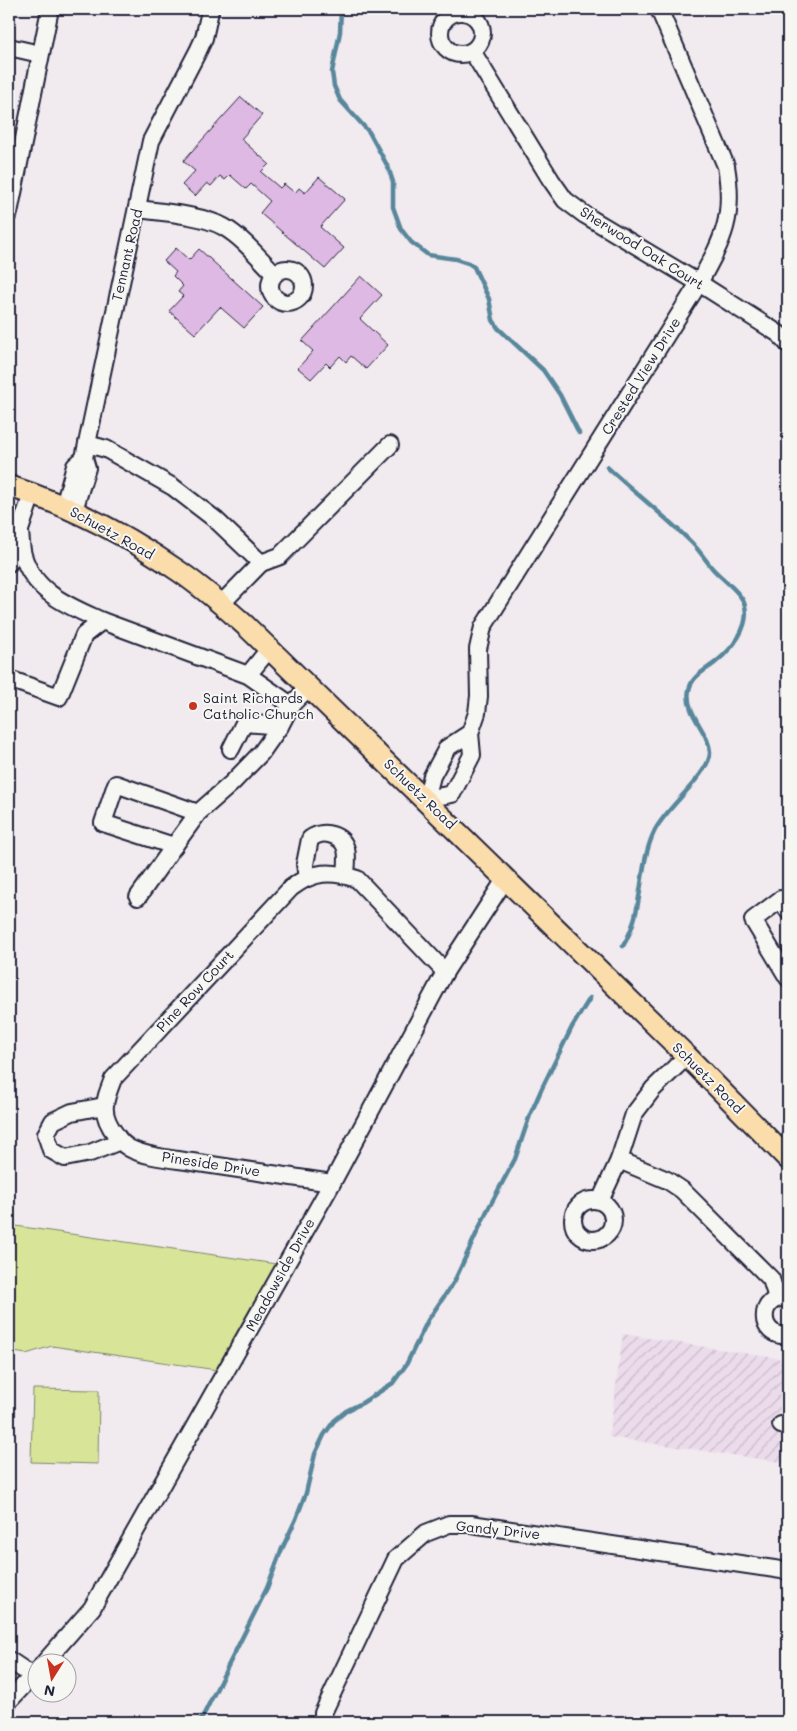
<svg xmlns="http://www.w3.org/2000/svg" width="797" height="1731" viewBox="0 0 797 1731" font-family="Mali,sans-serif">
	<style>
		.industrial { fill: url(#industrial-furrows) }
		.green { fill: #d8e598; stroke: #7d846a }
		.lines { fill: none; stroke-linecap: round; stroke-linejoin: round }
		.stream { stroke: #58879b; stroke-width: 4.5 }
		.building { fill: #deb9e3; stroke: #22223b }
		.minor-casing { stroke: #22223b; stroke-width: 20 }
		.major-casing { stroke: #22223b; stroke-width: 24 }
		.minor { stroke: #f6f6f2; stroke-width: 16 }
		.major { stroke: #faddab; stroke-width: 20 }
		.poi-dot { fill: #c8321e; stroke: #f6f6f2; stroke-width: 2 }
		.labels { text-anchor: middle; stroke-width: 4; stroke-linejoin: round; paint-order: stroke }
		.street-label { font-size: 14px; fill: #22223b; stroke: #f6f6f2 }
		.poi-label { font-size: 14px; fill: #22223b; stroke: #f6f6f2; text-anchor: start }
	</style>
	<defs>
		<pattern id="industrial-furrows" width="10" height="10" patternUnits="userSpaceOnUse" patternTransform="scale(1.25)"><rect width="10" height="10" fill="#ebdbeb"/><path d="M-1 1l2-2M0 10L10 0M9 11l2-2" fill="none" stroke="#c9bcca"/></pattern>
	</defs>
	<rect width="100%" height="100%" fill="#f1eaef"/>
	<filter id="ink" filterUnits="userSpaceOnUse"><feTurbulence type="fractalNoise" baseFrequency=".02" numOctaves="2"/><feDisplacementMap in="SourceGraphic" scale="10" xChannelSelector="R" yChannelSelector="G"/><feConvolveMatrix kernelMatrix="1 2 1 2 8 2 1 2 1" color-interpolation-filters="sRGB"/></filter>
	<g filter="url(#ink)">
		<polygon class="industrial" points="623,1334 788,1360 788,1463 609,1437"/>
		<g class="green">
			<polygon points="9,1225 276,1264 217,1370 52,1346 26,1354 9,1351"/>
			<polygon points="33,1389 99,1390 98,1464 31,1462"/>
		</g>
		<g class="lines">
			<g class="stream">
				<polyline points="341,9 340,32 332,72 334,86 340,100 369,132 388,167 393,182 393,207 401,229 411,242 428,255 456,259 468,263 474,267 489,299 493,320 498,328 543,370 560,395 579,433"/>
				<path d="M 607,467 C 635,493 665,516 692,543 C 700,551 706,561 713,569 C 722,579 743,594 745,606 C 750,627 732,649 717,661 C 707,670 692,675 689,690 C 684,714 711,733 710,754 C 708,775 666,808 655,830 C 637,866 645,910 623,946"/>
				<polyline points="200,1722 267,1588 281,1551 296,1519 306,1493 315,1454 324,1435 334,1421 346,1411 362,1403 393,1383 406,1365 428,1320 454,1282 487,1211 515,1159 530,1115 542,1088 572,1027 590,998"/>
			</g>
		</g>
		<g class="building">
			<polygon points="241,97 262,115 241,139 269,164 261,172 280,188 284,184 295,193 299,188 305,193 319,177 345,199 320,227 344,248 325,269 260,213 270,201 251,184 246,189 230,175 225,180 220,176 211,186 207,183 195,196 182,185 195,171 183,161"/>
			<polygon points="176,248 189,260 199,249 263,307 244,328 220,307 195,334 169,311 183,296 178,292 183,286 173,276 176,272 164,261"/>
			<polygon points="361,276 382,295 360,319 388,345 366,369 351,356 346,362 340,356 330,367 326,363 311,379 298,368 313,351 302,341"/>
		</g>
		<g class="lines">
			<defs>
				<g id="minor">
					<circle cx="461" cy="33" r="21"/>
					<polyline points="9,47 40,54"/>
					<polyline points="472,51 551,180 565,200 585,215 699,283 779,334 788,344"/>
					<path d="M 137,209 C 162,212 203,215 224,227 C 243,238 259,258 275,274"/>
					<polyline points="9,213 50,9"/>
					<circle cx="287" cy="286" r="17"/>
					<polyline points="87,444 106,449 173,487 216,520 261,563 221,604"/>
					<polyline points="64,506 75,466 84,458 151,141 198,51 204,38 210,11"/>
					<polyline points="74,510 87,468 84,458"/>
					<path d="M 20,532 C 21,540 21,548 23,555 C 34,593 69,606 102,621"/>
					<polyline points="9,563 32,494"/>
					<polyline points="261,563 280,556 390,445"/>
					<polyline points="248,675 270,648"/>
					<polyline points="9,679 59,697 84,635 102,621 248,675 291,705"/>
					<path d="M 470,733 L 472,755 L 452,794 L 426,799 L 432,776 L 447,748 L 470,733 L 477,713 L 479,696 L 478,649 L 483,627 L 699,283 C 723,239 735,218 726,166 L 659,9"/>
					<polyline points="231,749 244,723 280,726"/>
					<polyline points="198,813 116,784 103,823 174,846 198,813 232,783 261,753 280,726 291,705 309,687"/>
					<path d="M 307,878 L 305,864 L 310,839 C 317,834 323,832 332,835 C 351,841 347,859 346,875"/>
					<polyline points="138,897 174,846"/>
					<polyline points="788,911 781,899 753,920 788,978"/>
					<polyline points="104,1106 72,1112 53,1121 46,1134 51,1150 65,1158 90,1153 120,1141"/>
					<polyline points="619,1160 667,1180 682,1190 771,1279 777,1298"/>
					<path d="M 332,1183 C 285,1176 239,1169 192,1162 C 174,1159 145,1157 129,1148 C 124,1145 119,1140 116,1135 C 99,1113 104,1102 113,1079 L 291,888 C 313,871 331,870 357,879 L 445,972"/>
					<circle cx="593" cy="1220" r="20"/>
					<polyline points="600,1201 619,1160 634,1114 653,1089 687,1056"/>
					<path d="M 788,1298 C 757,1294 757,1339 788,1335"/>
					<polyline points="781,1425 788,1426"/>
					<polyline points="9,1660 33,1676"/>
					<polyline points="43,1664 92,1608 332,1183 445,972 506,878"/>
					<polyline points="9,1701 38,1670"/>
					<polyline points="323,1722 323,1713 396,1559 426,1533 449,1524 471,1524 788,1571"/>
				</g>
				<path id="major" d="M 9,486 C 71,506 127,535 180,572 C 203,588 225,607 246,626 L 687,1056 L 788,1159"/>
			</defs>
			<use href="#minor" class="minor-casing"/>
			<use href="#major" class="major-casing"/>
			<use href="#minor" class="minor"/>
			<use href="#major" class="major"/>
		</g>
	</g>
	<circle class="poi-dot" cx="193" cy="706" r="5"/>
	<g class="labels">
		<g class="street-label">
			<text transform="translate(642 248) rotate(32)" y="5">Sherwood Oak Court</text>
			<text transform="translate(127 255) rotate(-77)" y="5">Tennant Road</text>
			<text transform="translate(641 376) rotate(-58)" y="5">Crested View Drive</text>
			<text transform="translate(112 533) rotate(29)" y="5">Schuetz Road</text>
			<text transform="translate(420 794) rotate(44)" y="5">Schuetz Road</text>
			<text transform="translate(195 991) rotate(-47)" y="5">Pine Row Court</text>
			<text transform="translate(708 1078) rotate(45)" y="5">Schuetz Road</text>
			<text transform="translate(211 1164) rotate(9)" y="5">Pineside Drive</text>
			<text transform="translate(280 1275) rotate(-61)" y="5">Meadowside Drive</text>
			<text transform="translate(498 1530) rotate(6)" y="5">Gandy Drive</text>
		</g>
		<g class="poi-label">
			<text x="203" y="703">Saint Richards<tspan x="203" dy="16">Catholic Church</tspan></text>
		</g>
	</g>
	<rect width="797" height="1731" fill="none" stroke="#f6f6f2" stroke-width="30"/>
	<rect x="15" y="15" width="767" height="1701" fill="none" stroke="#22223b" stroke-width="2" filter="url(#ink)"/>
	<g transform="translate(52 1678) rotate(191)"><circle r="24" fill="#f6f6f2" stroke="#a1a1a9"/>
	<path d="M0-4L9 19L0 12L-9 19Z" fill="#c8321e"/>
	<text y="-8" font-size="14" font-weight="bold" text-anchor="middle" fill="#22223b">N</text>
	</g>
</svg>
